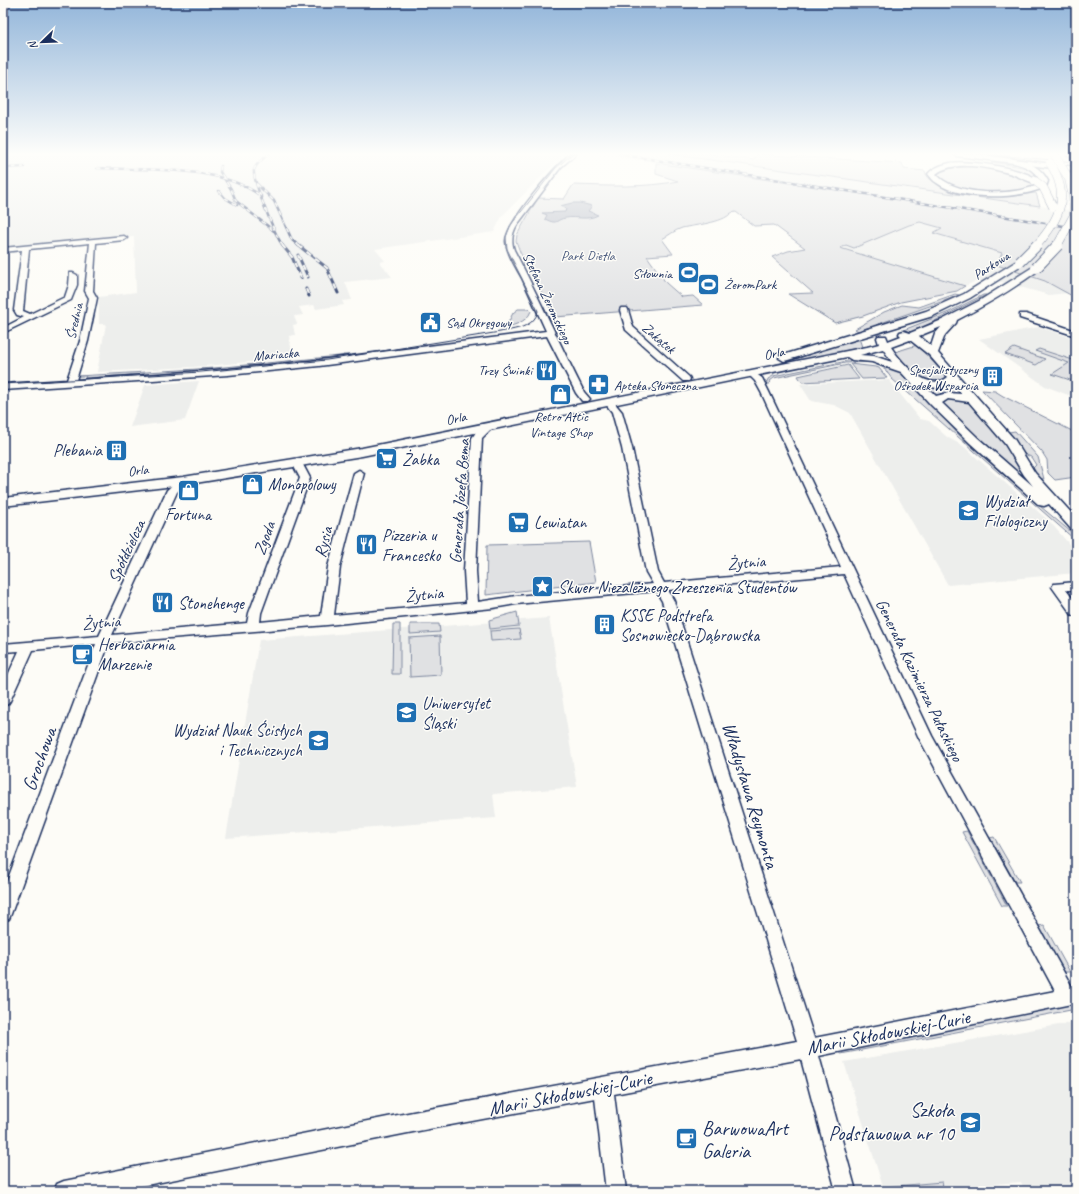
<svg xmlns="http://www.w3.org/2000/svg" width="1079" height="1194" viewBox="0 0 1079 1194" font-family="Caveat,sans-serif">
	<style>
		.built { fill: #edeeec }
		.green { fill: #e0e1e3; stroke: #7e88a0 }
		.water { fill: #b3b8c5; stroke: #76819c }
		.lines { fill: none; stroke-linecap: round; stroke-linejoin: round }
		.minor-casing { stroke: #1b2f5e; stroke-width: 3 }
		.tertiary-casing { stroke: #1b2f5e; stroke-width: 3 }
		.secondary-casing { stroke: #1b2f5e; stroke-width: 3 }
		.minor { fill: #fdfcf7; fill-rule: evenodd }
		.tertiary { fill: #fdfcf7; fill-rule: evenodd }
		.secondary { fill: #fdfcf7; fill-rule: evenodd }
		.tram { stroke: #1b2f5e; stroke-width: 1 }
		.rail-far1-casing { stroke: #1b2f5e; stroke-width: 2.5 }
		.rail-casing { stroke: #1b2f5e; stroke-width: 3 }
		.rail-far1 { stroke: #fdfcf7; stroke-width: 1.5; stroke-dasharray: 4.5; stroke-linecap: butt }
		.rail { stroke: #fdfcf7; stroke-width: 2; stroke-dasharray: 5.5; stroke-linecap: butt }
		.tertiary-bridge-far1-casing { stroke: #1b2f5e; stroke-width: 9; stroke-linecap: butt }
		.tertiary-bridge-casing { stroke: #1b2f5e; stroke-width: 12; stroke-linecap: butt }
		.tertiary-bridge-far1 { stroke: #fdfcf7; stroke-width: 8 }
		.tertiary-bridge { stroke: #fdfcf7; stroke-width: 10 }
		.labels { text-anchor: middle; stroke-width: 3; stroke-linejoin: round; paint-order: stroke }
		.far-park-label { font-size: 14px; fill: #4c5c7f; stroke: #fdfcf7 }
		.far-street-label { font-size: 14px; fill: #1b2f5e; stroke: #fdfcf7 }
		.far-poi-label { font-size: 14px; fill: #1b2f5e; stroke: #fdfcf7; text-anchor: end }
		.poi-label { font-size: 17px; fill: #1b2f5e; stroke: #fdfcf7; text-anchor: start }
		.street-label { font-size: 17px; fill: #1b2f5e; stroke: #fdfcf7 }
		.near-street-label { font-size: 20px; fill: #1b2f5e; stroke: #fdfcf7 }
		.near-poi-label { font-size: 20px; fill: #1b2f5e; stroke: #fdfcf7; text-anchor: end }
	</style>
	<rect width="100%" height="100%" fill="#fdfcf7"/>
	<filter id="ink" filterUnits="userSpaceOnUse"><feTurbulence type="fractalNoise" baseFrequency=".025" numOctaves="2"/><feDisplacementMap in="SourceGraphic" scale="8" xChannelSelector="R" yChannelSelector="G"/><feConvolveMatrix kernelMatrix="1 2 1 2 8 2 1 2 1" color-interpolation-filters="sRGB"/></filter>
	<g filter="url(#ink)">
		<g class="built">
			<polygon points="3,154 564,154 502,216 494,232 375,249 385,261 380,262 392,277 345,282 352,300 342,301 344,305 316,309 314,305 299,307 303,315 294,316 297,324 293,325 295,335 289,336 293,358 193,367 97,372 106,324 99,324 99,297 136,292 134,237 3,248"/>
			<polygon points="597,154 668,154 1076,211 1076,228 994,214"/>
			<polygon points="920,222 943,228 933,233 1002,253 997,265 1045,281 1068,293 1049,295 998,281 996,283 988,281 974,282 965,286 839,248"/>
			<polygon points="1039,327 1076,339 1076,398 1045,386 979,339"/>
			<polygon points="889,380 920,419 929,421 947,437 963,446 1050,522 1076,552 1076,573 948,585 850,413 834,405 811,401 800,384"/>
			<polygon points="199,381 185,420 130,427 145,385"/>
			<polygon points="549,618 577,787 493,794 496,818 226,838 259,640"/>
			<polygon points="1076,1022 1076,1191 1025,1191 1021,1182 943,1188 942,1182 883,1187 844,1062"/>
		</g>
		<g class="green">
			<path d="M 668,154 L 710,154 L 754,160 L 757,154 L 902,163 L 904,169 L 925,171 C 927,190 986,196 1002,196 C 1013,196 1024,194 1036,193 L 1040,206 Z"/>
			<polygon points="992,162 1034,169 1037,176 1033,177 991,166"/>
			<path d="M 656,163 L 994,214 L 1076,228 L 1076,298 L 1045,281 L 997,265 L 1002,253 L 933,233 L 942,228 L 920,222 L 909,225 L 854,248 L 846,245 L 840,248 L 965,286 L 957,291 L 901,302 L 863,316 L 835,323 L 788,294 L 813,293 L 772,257 L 788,251 L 805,248 L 774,225 L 754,226 L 736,212 L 731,213 C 723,223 694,225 682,228 C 675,230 668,236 662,239 L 673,254 L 647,256 L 666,283 L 682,297 L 693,296 L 703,305 L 555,317 L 520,252 L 516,241 L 517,235 L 538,198 L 564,199 L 573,185 C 608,186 644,188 678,181 L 656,174 Z"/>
			<path d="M 968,167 C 985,167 1023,171 1034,186 C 1005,197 964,195 938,177 L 938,173 L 952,168 Z"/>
			<polygon points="955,294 959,295 944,301 858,331 855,329 884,312 902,305 919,307"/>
			<polygon points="983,295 986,295 923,327 909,333 901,331 949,312"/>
			<path d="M 518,309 L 529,309 L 531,311 C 527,323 511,326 500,329 L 508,323 L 513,313 Z"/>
			<polygon points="859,338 862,347 786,364 774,367 771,365 793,360"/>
			<path d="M 917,345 L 947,377 L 946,379 C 921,388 911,369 895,352 Z"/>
			<polygon points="1014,348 1045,359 1036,365 1005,354"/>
			<polygon points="1039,349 1076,361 1076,382 1052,374 1069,363 1035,351"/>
			<polygon points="343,355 343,357 327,359 214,370 85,378 86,376 78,376 214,368 350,355"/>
			<polygon points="852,360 869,362 845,363 774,378 770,381 769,384 766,384 768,379 773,376"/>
			<polygon points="877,362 899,371 963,439 1028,496 1071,532 1076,536 1076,539 1074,539 915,399 892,379 884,368 875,364"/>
			<polygon points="850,364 876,367 879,368 887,378 862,379"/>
			<polygon points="848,365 859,379 802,382 798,376"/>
			<polygon points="953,385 963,396 947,394 936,397 926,386 943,388"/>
			<polygon points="982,390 995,391 1003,396 1076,433 1076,477 1055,480 1048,473 1047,460 1042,452"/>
			<path d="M 947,399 C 953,399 961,399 966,401 C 980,406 1013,457 1023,470 L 1014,471 L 989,449 L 943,404 L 943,401 Z"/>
			<polygon points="1015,431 1038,457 1044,479 1039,478 1032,469 1036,465 1031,457 1020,452 1009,432"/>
			<polygon points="589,542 596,582 486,595 487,545"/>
			<polygon points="517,612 519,626 490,629 489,620"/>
			<polygon points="393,624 400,624 400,674 392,674"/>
			<polygon points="410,624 439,624 440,632 410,634"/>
			<polygon points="519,629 521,639 491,641 490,631"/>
			<polygon points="440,636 441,675 410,677 409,638"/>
			<polygon points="967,831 1007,906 1002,906 962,832"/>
			<polygon points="994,837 1020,882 1015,882 990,838"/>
			<polygon points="1044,925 1070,972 1064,972 1038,926"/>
			<polygon points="1076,1003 1076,1009 841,1054 839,1049"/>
			<polygon points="942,1182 944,1191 885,1191 883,1187"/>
		</g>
		<path class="water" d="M 572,203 L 580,203 L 592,206 L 588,211 L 598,215 C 587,221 576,216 566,218 C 555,219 559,226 545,219 L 547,215 L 542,213 L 565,212 L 566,209 L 560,206 Z"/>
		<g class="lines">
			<defs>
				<g id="minor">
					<path d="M 570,154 L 576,154 L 561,167 L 517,225 C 512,233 511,241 514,250 C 539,297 560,345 584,392 L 590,399 L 588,401 L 582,401 L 576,393 L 547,336 L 319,366 L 228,375 L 3,390 L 3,384 L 67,380 L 80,341 L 89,298 L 85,291 L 90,243 L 29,249 L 23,311 L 30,314 L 65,297 L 69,285 L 70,273 L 73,273 L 77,275 L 77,285 L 71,300 L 3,333 L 3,328 L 24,317 L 17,315 L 14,310 L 22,250 L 3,252 L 3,248 L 124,236 L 127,238 L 124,240 L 96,243 L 93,291 L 97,298 L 88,341 L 76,380 L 228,369 L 319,360 L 546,331 C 538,313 530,296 522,278 C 516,267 507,254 506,242 C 504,225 556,166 570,154 Z"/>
					<polygon points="621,308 627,308 628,310 633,327 689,377 690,379 689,381 683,381 626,330 620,310"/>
					<polygon points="1020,314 1026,314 1076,331 1076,336 1020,318"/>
					<path d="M 752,371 L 762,378 L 769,392 L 932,736 L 1072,987 L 1076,987 L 1076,1003 L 819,1056 L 856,1191 L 836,1191 L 801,1059 L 614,1094 L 626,1191 L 606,1191 L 595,1098 L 413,1132 L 116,1191 L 54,1191 L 57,1184 L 64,1181 L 413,1112 L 797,1041 L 662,601 L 656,591 L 516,604 L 493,608 L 327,625 L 109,643 L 11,914 L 9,919 L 3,921 L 3,892 L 96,644 L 33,650 L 10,701 L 8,704 L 3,706 L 3,686 L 19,651 L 3,652 L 3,644 L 99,636 L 167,490 L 179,479 L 187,479 L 188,481 L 177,492 L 112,635 L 247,623 L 249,613 L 300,478 L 292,463 L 297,460 L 301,461 L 310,478 L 261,613 L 260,622 L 321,616 L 328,567 L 354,473 L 359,470 L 364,473 L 340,567 L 334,615 L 466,603 L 464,571 L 472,438 L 476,432 L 488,424 L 493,427 L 482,438 L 476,571 L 478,602 L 516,596 L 653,584 L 646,572 L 622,448 L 612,412 L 605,403 L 610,400 L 613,401 L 622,412 L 632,448 L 658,572 L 664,583 L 841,567 L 761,392 L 755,381 L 748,374 ZM 844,574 L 918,736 L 1055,991 L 814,1038 L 674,601 L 668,590 Z"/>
					<polygon points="1076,582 1076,590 1066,590 1076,603 1076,616 1072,615 1052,587 1054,584"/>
				</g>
				<g id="tertiary">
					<polygon points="1066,154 1076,155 1076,159"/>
					<path d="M 1010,158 C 1026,162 1040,165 1048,181 L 1046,187 C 1020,199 961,201 937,183 C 933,181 931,177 928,174 C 934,167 942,165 950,163 C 969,160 1025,168 1039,181 L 1035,183 C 1027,181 1020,177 1012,174 C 990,168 955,159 936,174 C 956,197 1015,196 1040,184 L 1040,181 C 1034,167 1021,165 1008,161 L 1007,160 Z"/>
					<polygon points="1020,259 1024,262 1023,264 970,298 933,316 788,360 784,361 779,358 780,356 926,311 964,294"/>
					<path d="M 1036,265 L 1039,266 L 1040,268 L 1039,270 C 1013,289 986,305 957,320 L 956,323 L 945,335 L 938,353 L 1014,439 L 1035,473 L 1076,518 L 1076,530 L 1071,529 L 1049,504 L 1044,506 L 1039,505 L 970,443 L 931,405 L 901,372 L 872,362 L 852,360 L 847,357 L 362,456 L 183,485 L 3,506 L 3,498 L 183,477 L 362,448 L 867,347 L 879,344 L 877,338 L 878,336 L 886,336 L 888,341 L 901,336 L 899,334 L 900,332 L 904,331 L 910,333 L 942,320 L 979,301 ZM 941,327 L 935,334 L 931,346 L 919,336 ZM 910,340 L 929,355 L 948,377 C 928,394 901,362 891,347 ZM 883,349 L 892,362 L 874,356 L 860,355 ZM 954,384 L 962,394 L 948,393 L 936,396 L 927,387 L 940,388 ZM 948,399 L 969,402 L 1005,444 L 1024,475 L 1033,486 L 978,438 L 942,403 Z"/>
				</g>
				<polygon id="secondary" points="953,154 975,154 1076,167 1076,171 957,156"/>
			</defs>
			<use href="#minor" class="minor-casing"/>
			<use href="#tertiary" class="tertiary-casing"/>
			<use href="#secondary" class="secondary-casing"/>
			<use href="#minor" class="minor"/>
			<use href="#tertiary" class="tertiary"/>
			<use href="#secondary" class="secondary"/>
			<g class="tram">
				<polyline points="984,154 1076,162"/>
				<path d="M 3,384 L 201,372 L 327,360 L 500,332 C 514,329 534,328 538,311 L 507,249 L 506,237 L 510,226 L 555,169 L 572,154"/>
			</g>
			<defs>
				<g id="rail-far1">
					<path d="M 269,154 C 264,158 256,163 254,170 C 252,180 276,237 283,246"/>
					<polyline points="619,154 1076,228"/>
					<polyline points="221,166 220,172 231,189 236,201 274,231"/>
					<polyline points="3,168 24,167"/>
					<path d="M 97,168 C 149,171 217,164 261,196"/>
					<polyline points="257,184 274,201 292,240 299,246"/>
					<polyline points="219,191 225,198 237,205"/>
				</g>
				<g id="rail">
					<polyline points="282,245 292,257 301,278"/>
					<polyline points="298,245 327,268 338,293"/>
					<polyline points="298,255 308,277"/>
					<polyline points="306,289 309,296"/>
				</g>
			</defs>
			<use href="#rail-far1" class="rail-far1-casing"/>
			<use href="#rail" class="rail-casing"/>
			<use href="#rail-far1" class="rail-far1"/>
			<use href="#rail" class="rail"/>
			<defs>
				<g id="tertiary-bridge-far1">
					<polyline points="1054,154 1069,179 1073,197 1074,215 1057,246"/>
					<polyline points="1035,181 1043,187 1053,207"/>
					<path d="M 1036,246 C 1060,219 1071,196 1050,163"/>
				</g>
				<g id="tertiary-bridge">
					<polyline points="1020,262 1037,245"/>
					<polyline points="1036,268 1058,245"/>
				</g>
			</defs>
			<use href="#tertiary-bridge-far1" class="tertiary-bridge-far1-casing"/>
			<use href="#tertiary-bridge" class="tertiary-bridge-casing"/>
			<use href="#tertiary-bridge-far1" class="tertiary-bridge-far1"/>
			<use href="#tertiary-bridge" class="tertiary-bridge"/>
		</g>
	</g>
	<linearGradient id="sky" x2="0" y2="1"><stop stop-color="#93b6da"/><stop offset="0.48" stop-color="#fefefb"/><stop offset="1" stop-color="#fefefb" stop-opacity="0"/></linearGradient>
	<rect width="1079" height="321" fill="url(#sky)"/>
	<defs>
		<symbol id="stadium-square" viewBox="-11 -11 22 22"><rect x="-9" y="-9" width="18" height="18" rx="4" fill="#1f6fb2" stroke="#fdfcf7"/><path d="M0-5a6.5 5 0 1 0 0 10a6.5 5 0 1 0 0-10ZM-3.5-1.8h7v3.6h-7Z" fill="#fff"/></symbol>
		<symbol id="civic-square" viewBox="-11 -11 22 22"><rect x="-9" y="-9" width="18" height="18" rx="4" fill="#1f6fb2" stroke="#fdfcf7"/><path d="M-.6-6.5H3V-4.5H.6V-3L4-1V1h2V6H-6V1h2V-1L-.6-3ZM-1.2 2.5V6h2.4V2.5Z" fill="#fff"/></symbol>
		<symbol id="restaurant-square" viewBox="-11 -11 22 22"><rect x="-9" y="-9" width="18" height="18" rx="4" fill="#1f6fb2" stroke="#fdfcf7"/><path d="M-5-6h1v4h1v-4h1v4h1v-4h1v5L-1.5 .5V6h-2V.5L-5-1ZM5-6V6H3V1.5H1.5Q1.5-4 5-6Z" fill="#fff"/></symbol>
		<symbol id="building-square" viewBox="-11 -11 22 22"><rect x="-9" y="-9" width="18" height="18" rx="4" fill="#1f6fb2" stroke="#fdfcf7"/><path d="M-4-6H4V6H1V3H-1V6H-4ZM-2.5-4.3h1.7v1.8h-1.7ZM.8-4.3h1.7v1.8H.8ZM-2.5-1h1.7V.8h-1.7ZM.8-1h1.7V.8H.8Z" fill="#fff"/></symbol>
		<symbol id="pharmacy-square" viewBox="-11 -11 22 22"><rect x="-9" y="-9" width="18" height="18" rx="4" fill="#1f6fb2" stroke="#fdfcf7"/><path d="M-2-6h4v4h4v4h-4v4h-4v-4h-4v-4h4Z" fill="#fff"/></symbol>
		<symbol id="shop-square" viewBox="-11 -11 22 22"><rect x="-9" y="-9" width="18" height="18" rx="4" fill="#1f6fb2" stroke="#fdfcf7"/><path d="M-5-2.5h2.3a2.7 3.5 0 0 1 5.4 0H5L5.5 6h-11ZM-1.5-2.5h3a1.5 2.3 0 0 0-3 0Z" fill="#fff"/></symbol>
		<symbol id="supermarket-square" viewBox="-11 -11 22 22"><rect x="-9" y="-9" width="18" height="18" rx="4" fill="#1f6fb2" stroke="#fdfcf7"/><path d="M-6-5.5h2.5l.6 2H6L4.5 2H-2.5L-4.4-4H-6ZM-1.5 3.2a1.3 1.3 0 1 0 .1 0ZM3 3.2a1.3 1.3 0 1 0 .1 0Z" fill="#fff"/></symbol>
		<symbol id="university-square" viewBox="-11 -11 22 22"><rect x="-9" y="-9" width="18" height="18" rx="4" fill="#1f6fb2" stroke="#fdfcf7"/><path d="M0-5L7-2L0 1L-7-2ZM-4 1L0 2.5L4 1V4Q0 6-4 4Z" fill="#fff"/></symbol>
		<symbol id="sight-square" viewBox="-11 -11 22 22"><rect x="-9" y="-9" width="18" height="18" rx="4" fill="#1f6fb2" stroke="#fdfcf7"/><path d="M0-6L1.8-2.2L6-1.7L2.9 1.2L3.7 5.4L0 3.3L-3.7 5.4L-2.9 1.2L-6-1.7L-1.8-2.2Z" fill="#fff"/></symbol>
		<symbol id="cafe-square" viewBox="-11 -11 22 22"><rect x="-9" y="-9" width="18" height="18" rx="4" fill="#1f6fb2" stroke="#fdfcf7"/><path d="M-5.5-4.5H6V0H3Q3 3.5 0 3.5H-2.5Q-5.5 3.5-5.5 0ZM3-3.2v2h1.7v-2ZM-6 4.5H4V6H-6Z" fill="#fff"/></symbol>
		<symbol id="school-square" viewBox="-11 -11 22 22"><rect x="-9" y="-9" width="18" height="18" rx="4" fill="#1f6fb2" stroke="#fdfcf7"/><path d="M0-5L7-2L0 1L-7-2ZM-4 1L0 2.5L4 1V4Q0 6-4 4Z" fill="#fff"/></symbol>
	</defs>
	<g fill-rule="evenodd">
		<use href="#stadium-square" x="676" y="260" width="25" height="25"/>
		<use href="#stadium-square" x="696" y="272" width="25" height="25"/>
		<use href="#civic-square" x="418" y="310" width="25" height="25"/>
		<use href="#restaurant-square" x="534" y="358" width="25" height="25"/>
		<use href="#building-square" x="980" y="364" width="25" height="25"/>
		<use href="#pharmacy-square" x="586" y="372" width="25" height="25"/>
		<use href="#shop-square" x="548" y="382" width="25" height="25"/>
		<use href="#building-square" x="104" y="438" width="25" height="25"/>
		<use href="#supermarket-square" x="374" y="446" width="25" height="25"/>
		<use href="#shop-square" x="240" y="472" width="25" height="25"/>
		<use href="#shop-square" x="176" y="478" width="25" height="25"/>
		<use href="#university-square" x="956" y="498" width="25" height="25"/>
		<use href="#supermarket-square" x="506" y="510" width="25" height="25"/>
		<use href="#restaurant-square" x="354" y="532" width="25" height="25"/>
		<use href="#sight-square" x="530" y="574" width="25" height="25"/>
		<use href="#restaurant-square" x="150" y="590" width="25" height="25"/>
		<use href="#building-square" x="592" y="612" width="25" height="25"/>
		<use href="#cafe-square" x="70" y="642" width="25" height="25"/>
		<use href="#university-square" x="394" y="700" width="25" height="25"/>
		<use href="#university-square" x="306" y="728" width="25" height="25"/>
		<use href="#school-square" x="958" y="1110" width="25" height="25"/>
		<use href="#cafe-square" x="674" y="1126" width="25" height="25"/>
	</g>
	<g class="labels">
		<g class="far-park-label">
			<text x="588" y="260">Park Dietla</text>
		</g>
		<g class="far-street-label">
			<text transform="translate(991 265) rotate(-33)" y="5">Parkowa</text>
			<text transform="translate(548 298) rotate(65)" y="5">Stefana Żeromskiego</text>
			<text transform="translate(74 321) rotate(-77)" y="5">Średnia</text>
			<text transform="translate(659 338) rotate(41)" y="5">Zakątek</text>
			<text transform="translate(774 353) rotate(-12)" y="5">Orla</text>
			<text transform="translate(276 354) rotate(-5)" y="5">Mariacka</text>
			<text transform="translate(456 418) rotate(-12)" y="5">Orla</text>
			<text transform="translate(138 470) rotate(-7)" y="5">Orla</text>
		</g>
		<g class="far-poi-label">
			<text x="672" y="278">Siłownia</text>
			<text x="724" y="289" text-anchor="start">ŻeromPark</text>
			<text x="446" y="327" text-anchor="start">Sąd Okręgowy</text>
			<text x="978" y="374">Specjalistyczny<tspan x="978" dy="16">Ośrodek Wsparcia</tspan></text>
			<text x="532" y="375">Trzy Świnki</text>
			<text x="614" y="390" text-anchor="start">Apteka Słoneczna</text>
			<text x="561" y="421" text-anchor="middle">Retro Attic<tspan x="561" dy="16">Vintage Shop</tspan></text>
		</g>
		<g class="poi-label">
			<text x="102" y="456" text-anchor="end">Plebania</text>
			<text x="402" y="465">Żabka</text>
			<text x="268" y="490">Monopolowy</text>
			<text x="984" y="507">Wydział<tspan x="984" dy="20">Filologiczny</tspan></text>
			<text x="188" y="520" text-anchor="middle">Fortuna</text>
			<text x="534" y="528">Lewiatan</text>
			<text x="382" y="541">Pizzeria u<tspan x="382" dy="20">Francesko</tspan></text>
			<text x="558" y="593">Skwer Niezależnego Zrzeszenia Studentów</text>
			<text x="178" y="609">Stonehenge</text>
			<text x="620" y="621">KSSE Podstrefa<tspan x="620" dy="20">Sosnowiecko-Dąbrowska</tspan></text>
			<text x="98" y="650">Herbaciarnia<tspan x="98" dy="20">Marzenie</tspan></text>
			<text x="422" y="709">Uniwersytet<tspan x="422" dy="20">Śląski</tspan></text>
			<text x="302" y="736" text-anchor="end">Wydział Nauk Ścisłych<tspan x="302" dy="20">i Technicznych</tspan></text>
		</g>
		<g class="street-label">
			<text transform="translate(459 501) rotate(-86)" y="6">Generała Józefa Bema</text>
			<text transform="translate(264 538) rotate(-70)" y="6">Zgoda</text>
			<text transform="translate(323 542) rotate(-76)" y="6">Rysia</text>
			<text transform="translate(126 551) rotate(-65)" y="6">Spółdzielcza</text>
			<text transform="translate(746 562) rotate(-5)" y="6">Żytnia</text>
			<text transform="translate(424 594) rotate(-6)" y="6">Żytnia</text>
			<text transform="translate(101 622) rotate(-5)" y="6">Żytnia</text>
			<text transform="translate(920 680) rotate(64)" y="6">Generała Kazimierza Pułaskiego</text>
		</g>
		<g class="near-street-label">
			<text transform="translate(39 759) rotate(-70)" y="7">Grochowa</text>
			<text transform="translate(751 795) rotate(73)" y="7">Władysława Reymonta</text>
			<text transform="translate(888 1032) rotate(-11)" y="7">Marii Skłodowskiej-Curie</text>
			<text transform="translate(570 1093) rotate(-11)" y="7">Marii Skłodowskiej-Curie</text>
		</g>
		<g class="near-poi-label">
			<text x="954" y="1117">Szkoła<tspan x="954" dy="23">Podstawowa nr 10</tspan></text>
			<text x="702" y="1135" text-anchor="start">BarwowaArt<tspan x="702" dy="23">Galeria</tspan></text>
		</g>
	</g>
	<rect width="1079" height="1194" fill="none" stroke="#fdfcf7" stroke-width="16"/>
	<rect x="8" y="8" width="1063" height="1178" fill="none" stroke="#1b2f5e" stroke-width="1.5" filter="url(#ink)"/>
	<g transform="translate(42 42) rotate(247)" stroke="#fdfcf7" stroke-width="3" paint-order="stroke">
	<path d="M0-3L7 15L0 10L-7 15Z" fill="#1b2f5e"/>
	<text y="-6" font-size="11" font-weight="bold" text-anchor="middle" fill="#1b2f5e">N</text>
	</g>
</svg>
